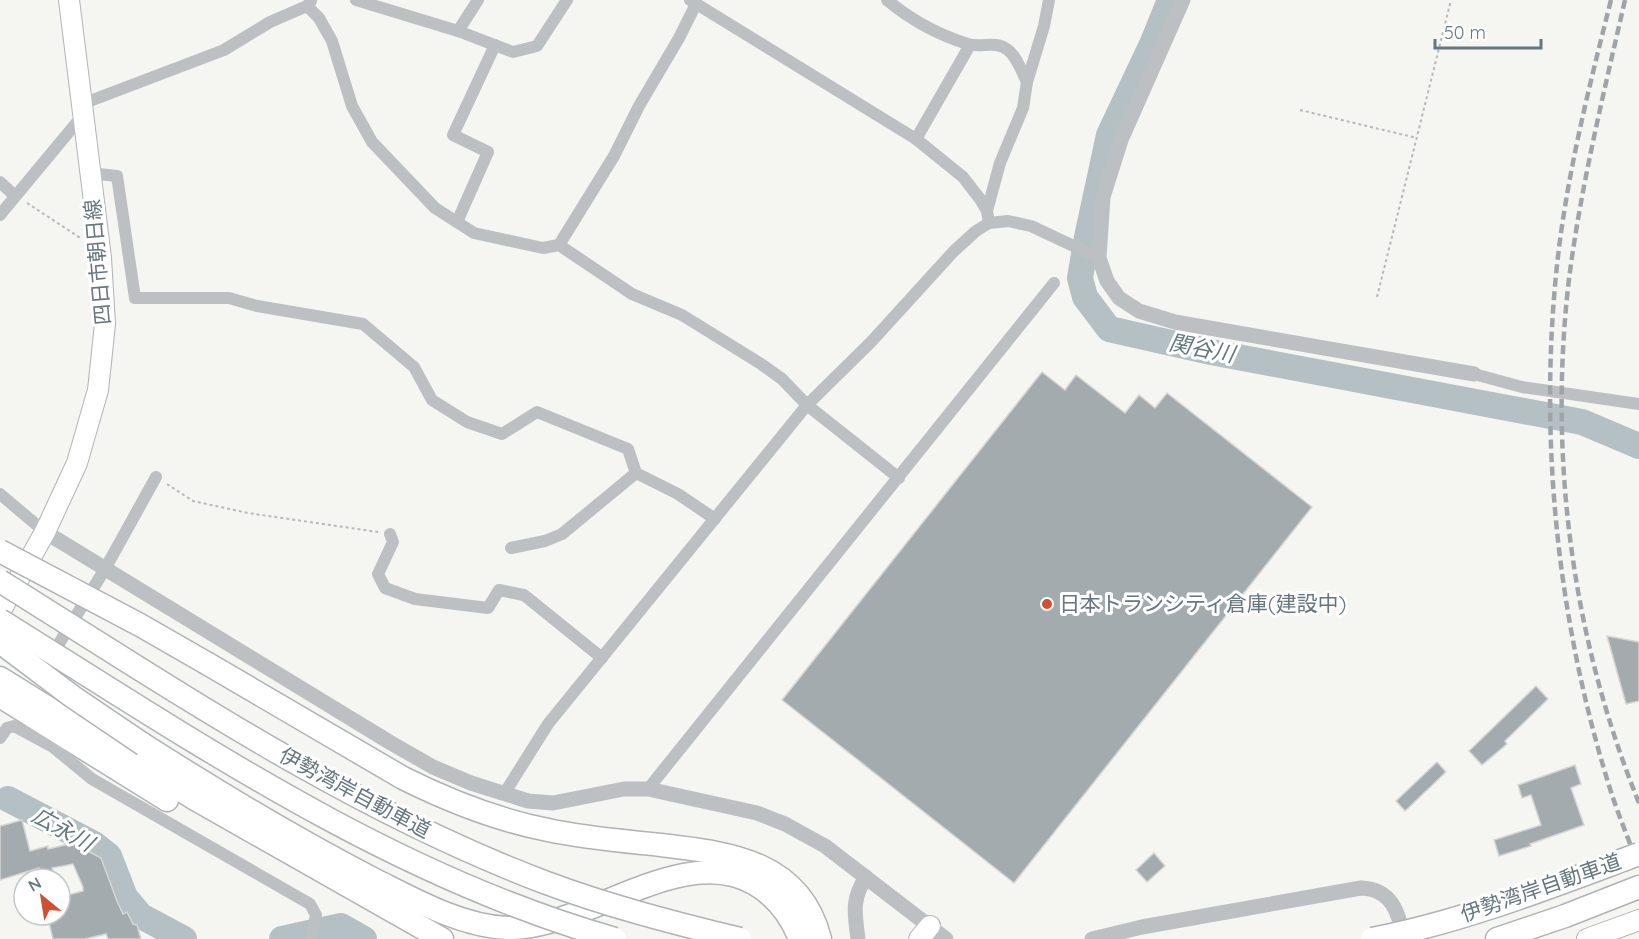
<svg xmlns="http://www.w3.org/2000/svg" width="1639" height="939" viewBox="0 0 1639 939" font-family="Quicksand,'Noto Sans JP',sans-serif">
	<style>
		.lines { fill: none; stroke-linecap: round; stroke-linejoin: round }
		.river { stroke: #b4c0c3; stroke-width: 26 }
		.building { fill: #a3abaf; stroke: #d6d6d4; stroke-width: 1.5 }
		.primary-casing { stroke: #b0b4b7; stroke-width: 22 }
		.trunk-casing { stroke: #b0b3b6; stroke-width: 22 }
		.motorway-casing { stroke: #b0b3b6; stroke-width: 25 }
		.path { stroke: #b6b9bb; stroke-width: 2; stroke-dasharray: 3 3; stroke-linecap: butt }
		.minor { stroke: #bcc0c3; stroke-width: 12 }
		.tertiary { stroke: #bcc0c3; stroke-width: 15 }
		.primary { stroke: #fff; stroke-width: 20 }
		.trunk { stroke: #fff; stroke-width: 20 }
		.motorway { stroke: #fff; stroke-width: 22 }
		.rail { stroke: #9ea4a8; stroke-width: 4.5; stroke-dasharray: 9 4.5; stroke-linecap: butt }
		.motorway-bridge-casing { stroke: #b0b3b6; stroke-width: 25; stroke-linecap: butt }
		.motorway-bridge { stroke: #fff; stroke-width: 22 }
		.poi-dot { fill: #d15035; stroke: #fff; stroke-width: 2 }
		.labels { text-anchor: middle; stroke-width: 6; stroke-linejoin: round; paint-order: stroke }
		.street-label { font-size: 21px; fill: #67767f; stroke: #fff }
		.poi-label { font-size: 21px; fill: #67767f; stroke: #fff; text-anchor: start }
		.water-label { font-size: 22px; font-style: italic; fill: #63777c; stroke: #fff }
	</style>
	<rect width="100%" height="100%" fill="#f5f5f1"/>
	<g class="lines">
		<g class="river">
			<polyline points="1170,0 1153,42 1109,135 1087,237 1080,278 1085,297 1109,329 1211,352 1582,422 1639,446"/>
			<polyline points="8,799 94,844 109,856 125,897 141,916 184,939"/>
			<polyline points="282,939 341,926 364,939"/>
		</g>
	</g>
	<g class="building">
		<polygon points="1042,372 1065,390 1076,375 1125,413 1139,395 1155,408 1167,393 1312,507 1014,883 782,700"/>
		<polygon points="1607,636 1639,642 1639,701 1626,704"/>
		<polygon points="1536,686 1548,699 1505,741 1507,744 1482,765 1469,751"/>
		<polygon points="1437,762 1446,772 1405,811 1396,801"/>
		<polygon points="1575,765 1581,784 1571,788 1584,825 1530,844 1531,846 1499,856 1494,840 1541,825 1531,795 1522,798 1518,785"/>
		<polygon points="22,820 30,851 48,846 48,849 73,843 101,858 117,901 123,914 127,912 133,924 137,925 141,939 108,939 106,934 85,939 53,939 47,915 60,915 60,897 83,891 83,887 73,864 52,868 54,873 41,876 39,868 0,880 0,826"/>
		<polygon points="1154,853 1165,866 1147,882 1136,870"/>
	</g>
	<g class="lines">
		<defs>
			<polyline id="primary" points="0,612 45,532 77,463 98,390 105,324 101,258 69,0"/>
			<g id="trunk">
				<polyline points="919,939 930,926"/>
				<polyline points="1587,939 1639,920"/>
			</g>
			<g id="motorway">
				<path d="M 208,664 L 403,778 C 449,801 497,820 548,830 C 585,838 623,841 661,845 C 728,853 800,860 820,939"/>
				<polyline points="0,678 195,799 442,939"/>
				<polyline points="0,696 167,800"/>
				<path d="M 144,745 C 219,793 296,839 375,880 C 415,900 461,926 507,928 C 586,930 681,841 755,884 C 777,897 791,916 800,939"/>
				<polyline points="1497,939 1565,916 1639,887"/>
			</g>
		</defs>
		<use href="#primary" class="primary-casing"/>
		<use href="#trunk" class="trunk-casing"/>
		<use href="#motorway" class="motorway-casing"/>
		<g class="path">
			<polyline points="1300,110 1417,138"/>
			<polyline points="27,203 82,239"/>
			<polyline points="1377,297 1451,0"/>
			<polyline points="167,484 193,501 248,513 378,532"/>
		</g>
		<g class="minor">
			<polyline points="356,0 458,31 513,52 537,46 567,0"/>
			<polyline points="690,0 916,139 963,177 980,199 987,211 989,223"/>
			<path d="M 887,0 C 910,19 939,35 968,44 C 982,48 995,40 1008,50 C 1017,57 1022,72 1027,82"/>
			<polyline points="307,6 319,18 332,41 352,106 372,142 435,208 474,233 543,248 559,245 614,156 639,106 679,38 696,4"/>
			<polyline points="458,31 478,0"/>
			<polyline points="82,104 224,50 270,22 307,6 311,1"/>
			<polyline points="916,139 970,45"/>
			<polyline points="90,173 117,176 135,298 229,298 257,306 363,324 414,367 432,400 467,422 502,434 537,412 628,449 636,473 678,494 715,519"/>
			<polyline points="0,182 15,196"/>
			<polyline points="987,211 1000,163 1023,108 1027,82 1044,26 1049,0"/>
			<polyline points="0,215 83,115"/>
			<polyline points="457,222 488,152 453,135 495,45"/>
			<polyline points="559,245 632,294 682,315 761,364 782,379 807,405 899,478"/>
			<polyline points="1474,374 1522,387 1639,404"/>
			<polyline points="0,494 45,532"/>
			<polyline points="390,534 393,542 378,574 385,588 415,599 488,608 499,590 524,595 602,658"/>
			<polyline points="511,548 545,541 562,534 636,473"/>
			<polyline points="50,658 105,569 156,477"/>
			<polyline points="0,738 7,728 14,726 53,747 92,779 310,904 316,915 311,939"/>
			<polyline points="648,789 1054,283"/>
			<polyline points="504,794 548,724 807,405 871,342 954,251 976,231 989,223 1008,221 1031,226 1099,258"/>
		</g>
		<g class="tertiary">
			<polyline points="1183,0 1121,140 1103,197 1099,258 1107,281 1119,298 1139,311 1175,322 1474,374"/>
			<polyline points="45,532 391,743 433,767 471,783 528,801 553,803 624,789 648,789 757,813 785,824 825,846 946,939"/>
			<path d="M 858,939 C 855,914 851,900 866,877"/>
			<path d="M 1092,939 L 1142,927 L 1361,888 C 1392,889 1399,913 1404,939"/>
		</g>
		<use href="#primary" class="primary"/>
		<use href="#trunk" class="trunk"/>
		<use href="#motorway" class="motorway"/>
		<g class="rail">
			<path d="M 1611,0 C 1588,91 1565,182 1556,275 C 1539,449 1559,629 1612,795 C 1620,819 1630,843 1639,867"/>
			<path d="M 1625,0 C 1604,92 1581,185 1569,279 C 1548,457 1572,638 1639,803"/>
		</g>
		<defs>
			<g id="motorway-bridge">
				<polyline points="0,551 140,625 208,664"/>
				<path d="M 0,581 C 176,691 349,808 544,882 C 608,906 674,923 740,939"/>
				<path d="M 0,620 C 195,742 392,876 615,939"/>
				<polyline points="0,642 73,697 144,745"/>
				<path d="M 1372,939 C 1462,922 1553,886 1639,854"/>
			</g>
		</defs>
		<use href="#motorway-bridge" class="motorway-bridge-casing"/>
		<use href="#motorway-bridge" class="motorway-bridge"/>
	</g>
	<circle class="poi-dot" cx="1047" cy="604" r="6"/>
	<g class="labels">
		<g class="street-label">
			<text transform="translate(98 262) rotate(-95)" y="7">四日市朝日線</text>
			<text transform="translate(355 793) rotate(28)" y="7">伊勢湾岸自動車道</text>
			<text transform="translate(1541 888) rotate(-19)" y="7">伊勢湾岸自動車道</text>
		</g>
		<g class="poi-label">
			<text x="1059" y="611">日本トランシティ倉庫(建設中)</text>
		</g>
		<g class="water-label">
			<text transform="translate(1202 348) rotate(11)" y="8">関谷川</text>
			<text transform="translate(63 829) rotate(29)" y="8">広永川</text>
		</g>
	</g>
	<g transform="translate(42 897) rotate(330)"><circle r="28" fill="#ffffff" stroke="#c2c8cc" stroke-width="1.5"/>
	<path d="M0-4.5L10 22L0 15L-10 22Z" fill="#d15035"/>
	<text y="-9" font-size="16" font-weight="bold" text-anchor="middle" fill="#67767f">N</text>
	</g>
	<path d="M1435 39v9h106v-9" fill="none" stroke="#67767f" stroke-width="3"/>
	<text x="1444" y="39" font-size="18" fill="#67767f" stroke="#ffffff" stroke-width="4.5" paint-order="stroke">50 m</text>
</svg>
